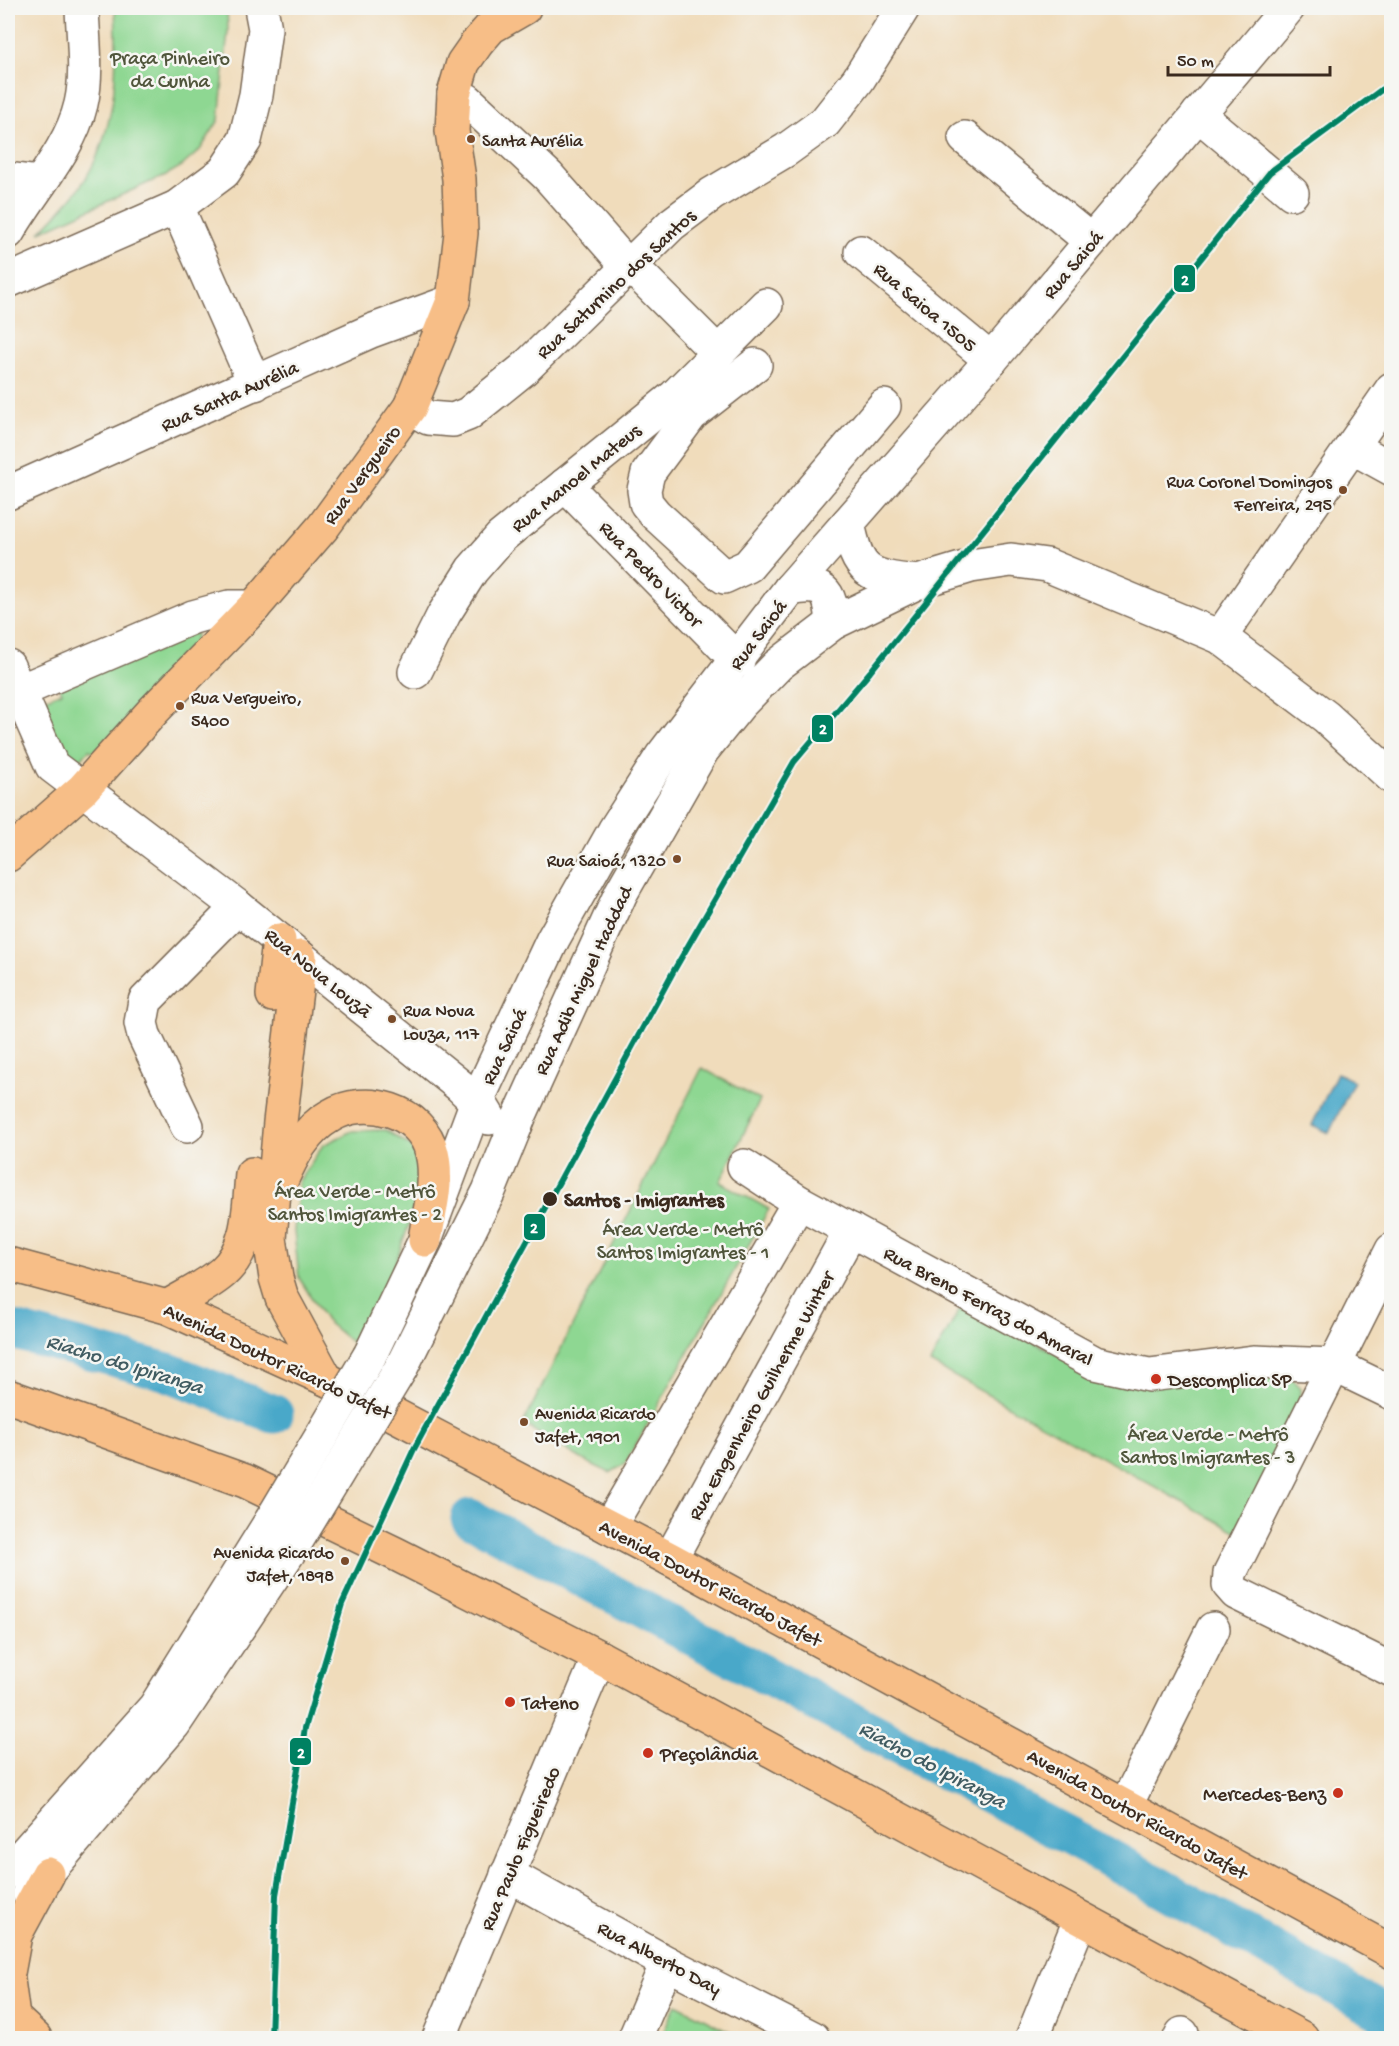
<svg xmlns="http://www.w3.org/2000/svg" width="1399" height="2046" viewBox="0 0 1399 2046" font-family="'Gochi Hand',sans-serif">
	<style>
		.green { fill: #8ed792; stroke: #648058; stroke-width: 1.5 }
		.water { fill: #4aa8c9; stroke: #426974; stroke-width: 1.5 }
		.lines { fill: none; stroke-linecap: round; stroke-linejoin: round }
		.river { stroke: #4aa8c9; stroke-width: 39 }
		.minor-casing { stroke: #7a6855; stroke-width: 36 }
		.major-casing { stroke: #7a6855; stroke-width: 36 }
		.minor { stroke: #fff; stroke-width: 33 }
		.major { stroke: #f7be87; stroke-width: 33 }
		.minor-bridge-casing { stroke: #7a6855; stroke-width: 36; stroke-linecap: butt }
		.minor-bridge { stroke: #fff; stroke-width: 33 }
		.metro-1-casing { stroke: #f6f6f2; stroke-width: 10 }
		.metro-1 { stroke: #008162; stroke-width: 6 }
		.bus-dot { fill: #7a4b2a; stroke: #f6f6f2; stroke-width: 2 }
		.stop-dot { fill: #3b2a1e; stroke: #f6f6f2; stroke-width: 2 }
		.poi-dot { fill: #c8321e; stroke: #f6f6f2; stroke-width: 2 }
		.labels { text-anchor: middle; stroke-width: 5; stroke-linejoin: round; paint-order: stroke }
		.bus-label { font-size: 18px; fill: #3b2a1e; stroke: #f6f6f2; text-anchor: start }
		.park-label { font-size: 20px; fill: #50553b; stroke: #f6f6f2 }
		.street-label { font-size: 20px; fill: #3b2a1e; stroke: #f6f6f2 }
		.stop-label { font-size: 20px; font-weight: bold; fill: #3b2a1e; stroke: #f6f6f2; text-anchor: start }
		.poi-label { font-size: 20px; fill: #3b2a1e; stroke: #f6f6f2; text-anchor: start }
		.water-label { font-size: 21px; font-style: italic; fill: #415c62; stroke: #f6f6f2 }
		.line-badge { stroke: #f6f6f2; stroke-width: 2 }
		.badge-label { font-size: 16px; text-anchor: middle; font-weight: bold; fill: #fff }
	</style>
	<rect width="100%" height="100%" fill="#f6f6f2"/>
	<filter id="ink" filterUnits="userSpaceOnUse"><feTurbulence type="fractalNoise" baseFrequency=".0167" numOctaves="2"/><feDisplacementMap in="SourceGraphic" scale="12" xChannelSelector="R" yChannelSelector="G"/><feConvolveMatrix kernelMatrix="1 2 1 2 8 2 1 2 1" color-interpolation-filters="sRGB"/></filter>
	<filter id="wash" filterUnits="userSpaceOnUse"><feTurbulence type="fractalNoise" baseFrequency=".008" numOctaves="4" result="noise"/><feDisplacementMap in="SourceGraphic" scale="24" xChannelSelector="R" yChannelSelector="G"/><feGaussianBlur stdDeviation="1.35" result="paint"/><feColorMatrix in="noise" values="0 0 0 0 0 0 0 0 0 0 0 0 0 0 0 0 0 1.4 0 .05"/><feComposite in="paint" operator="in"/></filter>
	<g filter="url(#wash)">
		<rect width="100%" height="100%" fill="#f0dcbb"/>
		<g class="green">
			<path d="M 115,8 L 227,8 L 228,31 L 219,120 L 200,150 L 182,166 L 168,174 L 40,232 C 53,218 69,203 80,187 C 117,134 118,69 115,8 Z"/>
			<polygon points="196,625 195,657 102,756 89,750 65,777 32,704 62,692 58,681"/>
			<polygon points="702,1068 760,1100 720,1182 769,1209 625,1464 610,1473 585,1461 523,1424"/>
			<polygon points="386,1130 412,1147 422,1170 411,1218 394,1268 355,1345 326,1321 299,1278 294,1231 299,1181 323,1145 352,1131"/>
			<polygon points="963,1303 1092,1374 1288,1374 1300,1387 1300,1402 1237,1532 930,1363"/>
			<polygon points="676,2004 742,2038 661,2038"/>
		</g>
		<polygon class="water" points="1337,1073 1354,1081 1329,1133 1312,1125"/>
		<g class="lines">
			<g class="river">
				<polyline points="8,1329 168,1372 274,1414"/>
				<polyline points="470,1518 1102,1854 1392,2018"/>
			</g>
		</g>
	</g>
	<g filter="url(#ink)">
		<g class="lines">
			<defs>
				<g id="minor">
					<polyline points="454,94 467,100 548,176 629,268 637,272 718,353"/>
					<polyline points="1198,114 1292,193"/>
					<polyline points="965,138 1091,241"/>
					<polyline points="8,179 40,183"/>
					<polyline points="177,207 255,384"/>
					<path d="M 8,232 C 31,191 70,151 81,104 C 88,74 83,38 82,8"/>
					<polyline points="861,252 991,360"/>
					<polyline points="8,281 177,207 224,172 245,140 256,95 265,29 261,8"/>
					<polyline points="755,365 691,415 648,473 644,490 646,503 655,514 724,577 748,566 884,406"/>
					<polyline points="410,407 428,418 453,420 468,414 524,369 672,224 712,194 786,150 825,122 858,80 903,8"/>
					<polyline points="1352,447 1392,469"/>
					<polyline points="565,485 738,661"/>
					<polyline points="8,493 371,331 453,301"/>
					<path d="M 848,523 C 858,573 867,577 918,582"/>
					<path d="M 790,589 C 824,582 830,590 833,623"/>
					<polyline points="1220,637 1392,389"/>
					<polyline points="8,666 52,766 238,907 460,1086 483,1108 489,1118"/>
					<polyline points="415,672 444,614 472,570 501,537 675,396 766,305"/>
					<polyline points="8,696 193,617 229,607 254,607"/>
					<polyline points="187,1126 144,1035 141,1023 145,1001 238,907"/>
					<polyline points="744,1166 799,1202 1095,1363 1149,1375 1254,1362 1334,1365 1392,1393"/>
					<polyline points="1392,1250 1230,1573 1229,1585 1236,1593 1392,1670"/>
					<polyline points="370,1355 425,1240 477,1101 553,939 614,831 662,756 790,589 991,360 1288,8"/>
					<polyline points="401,1368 489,1191 520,1115 621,893 702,751 740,704 778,665 833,623 918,582 971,566 1011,560 1047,565 1220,637 1326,717 1392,777"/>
					<polyline points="609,1527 799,1202"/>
					<polyline points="670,1559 851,1230"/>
					<polyline points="1126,1805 1213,1629"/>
					<polyline points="8,1872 155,1707 271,1521"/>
					<polyline points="507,1874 667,1963 813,2038"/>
					<polyline points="29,1894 174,1724 297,1540"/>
					<polyline points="439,2038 599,1657"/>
					<polyline points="635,2038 667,1963"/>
					<polyline points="1032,2038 1080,1920"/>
					<polyline points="1180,2038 1182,2034"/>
				</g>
				<g id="major">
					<polyline points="8,855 82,790 154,710 254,607 323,527 410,407 453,301 461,233 459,179 452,131 454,94 463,63 477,43 491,27 524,8"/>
					<polyline points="300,957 280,1122 270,1238 276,1278 282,1298 326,1379"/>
					<polyline points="273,995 279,940"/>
					<path d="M 281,1181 C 292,1156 305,1130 330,1116 C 365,1094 422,1110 432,1153 C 439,1181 429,1212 425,1240"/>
					<polyline points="8,1264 167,1307 326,1379 670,1559 1392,1952"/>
					<path d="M 167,1307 C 185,1296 207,1286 223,1272 C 250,1248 249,1207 252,1174"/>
					<polyline points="8,1396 245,1481 396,1554 599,1657 1302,2038"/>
					<polyline points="8,1973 15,1935 48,1874"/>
					<polyline points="8,1980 13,2017"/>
					<polyline points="8,2013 35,2038"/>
				</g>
			</defs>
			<use href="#minor" class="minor-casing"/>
			<use href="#major" class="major-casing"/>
			<use href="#minor" class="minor"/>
			<use href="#major" class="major"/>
			<defs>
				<g id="minor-bridge">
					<polyline points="271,1521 370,1355"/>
					<polyline points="297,1540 401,1368"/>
				</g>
			</defs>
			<use href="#minor-bridge" class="minor-bridge-casing"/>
			<use href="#minor-bridge" class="minor-bridge"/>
			<defs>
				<polyline id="metro-1" points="271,2038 276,1895 305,1728 342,1604 414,1449 673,972 794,762 870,672 1270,172 1392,82"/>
			</defs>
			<use href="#metro-1" class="metro-1-casing"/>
			<use href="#metro-1" class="metro-1"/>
		</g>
	</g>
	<g class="bus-dot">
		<circle cx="471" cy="139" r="5"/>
		<circle cx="1343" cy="490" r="5"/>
		<circle cx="180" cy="706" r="5"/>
		<circle cx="677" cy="859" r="5"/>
		<circle cx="392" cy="1019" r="5"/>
		<circle cx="524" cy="1422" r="5"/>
		<circle cx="345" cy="1561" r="5"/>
	</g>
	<circle class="stop-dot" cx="550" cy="1199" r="8"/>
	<g class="poi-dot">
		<circle cx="1156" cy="1379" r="6"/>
		<circle cx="510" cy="1702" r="6"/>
		<circle cx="648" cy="1753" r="6"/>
		<circle cx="1338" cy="1793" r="6"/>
	</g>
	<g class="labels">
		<g class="bus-label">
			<text x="482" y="146">Santa Aurélia</text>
			<text x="1332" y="487" text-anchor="end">Rua Coronel Domingos<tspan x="1332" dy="23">Ferreira, 295</tspan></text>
			<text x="191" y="703">Rua Vergueiro,<tspan x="191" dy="23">5400</tspan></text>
			<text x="666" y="866" text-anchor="end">Rua Saioá, 1320</text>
			<text x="403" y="1016">Rua Nova<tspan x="403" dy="23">Louza, 117</tspan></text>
			<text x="535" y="1419">Avenida Ricardo<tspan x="535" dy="23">Jafet, 1901</tspan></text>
			<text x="334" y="1558" text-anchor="end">Avenida Ricardo<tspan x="334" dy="23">Jafet, 1898</tspan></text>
		</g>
		<g class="park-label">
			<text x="170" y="64">Praça Pinheiro<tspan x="170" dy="23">da Cunha</tspan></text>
			<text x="355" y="1197">Área Verde - Metrô<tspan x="355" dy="23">Santos Imigrantes - 2</tspan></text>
			<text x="683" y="1235">Área Verde - Metrô<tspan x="683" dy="23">Santos Imigrantes - 1</tspan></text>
			<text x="1208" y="1440">Área Verde - Metrô<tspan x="1208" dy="23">Santos Imigrantes - 3</tspan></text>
		</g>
		<g class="street-label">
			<text transform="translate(1072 264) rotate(-50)" y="7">Rua Saioá</text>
			<text transform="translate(615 283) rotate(-43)" y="7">Rua Saturnino dos Santos</text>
			<text transform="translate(926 306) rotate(40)" y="7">Rua Saioa 1505</text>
			<text transform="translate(229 395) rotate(-24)" y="7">Rua Santa Aurélia</text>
			<text transform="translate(361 474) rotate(-54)" y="7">Rua Vergueiro</text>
			<text transform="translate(575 477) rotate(-39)" y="7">Rua Manoel Mateus</text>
			<text transform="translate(652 573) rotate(46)" y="7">Rua Pedro Victor</text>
			<text transform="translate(757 634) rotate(-53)" y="7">Rua Saioá</text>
			<text transform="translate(319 972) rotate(39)" y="7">Rua Nova Louzã</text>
			<text transform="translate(582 980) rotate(-65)" y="7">Rua Adib Miguel Haddad</text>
			<text transform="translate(503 1046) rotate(-65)" y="7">Rua Saioá</text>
			<text transform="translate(989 1305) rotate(28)" y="7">Rua Breno Ferraz do Amaral</text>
			<text transform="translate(278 1360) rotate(25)" y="7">Avenida Doutor Ricardo Jafet</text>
			<text transform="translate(760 1395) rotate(-61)" y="7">Rua Engenheiro Guilherme Winter</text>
			<text transform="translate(711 1582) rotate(28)" y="7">Avenida Doutor Ricardo Jafet</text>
			<text transform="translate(1138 1813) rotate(29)" y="7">Avenida Doutor Ricardo Jafet</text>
			<text transform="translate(519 1848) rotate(-67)" y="7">Rua Paulo Figueiredo</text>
			<text transform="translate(660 1957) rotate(28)" y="7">Rua Alberto Day</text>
		</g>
		<g class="stop-label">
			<text x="564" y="1206">Santos - Imigrantes</text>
		</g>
		<g class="poi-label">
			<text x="1168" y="1386">Descomplica SP</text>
			<text x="522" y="1709">Tateno</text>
			<text x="660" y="1760">Preçolândia</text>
			<text x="1326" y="1800" text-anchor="end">Mercedes-Benz</text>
		</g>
		<g class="water-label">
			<text transform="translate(125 1363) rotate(17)" y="7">Riacho do Ipiranga</text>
			<text transform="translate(933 1764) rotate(28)" y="7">Riacho do Ipiranga</text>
		</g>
	</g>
	<g class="line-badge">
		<rect x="1173" y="264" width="23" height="29" rx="6" fill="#008162"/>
		<rect x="811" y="714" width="23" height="29" rx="6" fill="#008162"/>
		<rect x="523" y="1213" width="23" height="28" rx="6" fill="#008162"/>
		<rect x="289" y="1737" width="23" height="29" rx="6" fill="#008162"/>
	</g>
	<g class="badge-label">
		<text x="1185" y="285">2</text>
		<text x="823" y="734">2</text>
		<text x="534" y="1233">2</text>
		<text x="301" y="1758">2</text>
	</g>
	<rect width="1399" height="2046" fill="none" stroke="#f6f6f2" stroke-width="30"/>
	<path d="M1168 66v9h162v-9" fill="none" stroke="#3b2a1e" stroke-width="3"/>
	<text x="1177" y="66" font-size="18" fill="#3b2a1e" stroke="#f6f6f2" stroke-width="4.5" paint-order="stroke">50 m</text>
</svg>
